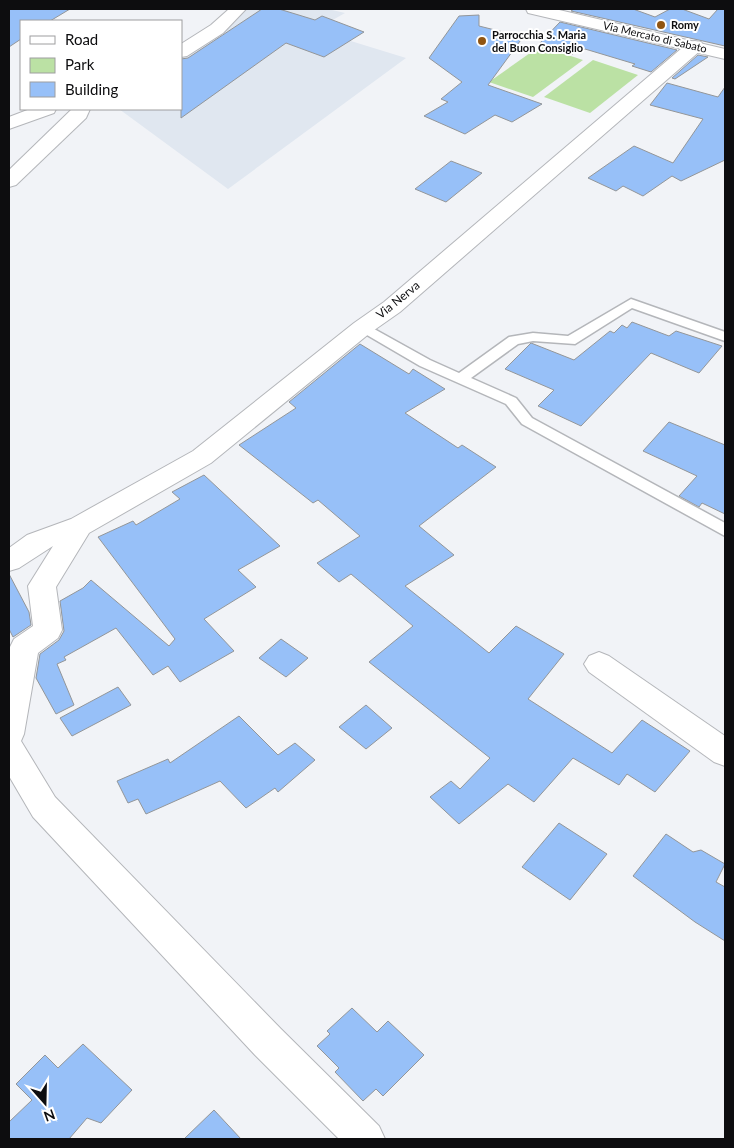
<svg xmlns="http://www.w3.org/2000/svg" width="734" height="1148" viewBox="0 0 734 1148" font-family="Lato,sans-serif">
	<style>
		.built { fill: #e0e7f0 }
		.green { fill: #bbe1a4 }
		.building { fill: #97c0f8; stroke: #939699 }
		.lines { fill: none; stroke-linecap: round; stroke-linejoin: round }
		.service-casing { stroke: #b4b6ba; stroke-width: 3 }
		.minor-casing { stroke: #b4b6ba; stroke-width: 2 }
		.tertiary-casing { stroke: #b4b6ba; stroke-width: 2 }
		.service { fill: #fff; fill-rule: evenodd }
		.minor { fill: #fff; fill-rule: evenodd }
		.tertiary { fill: #fff; fill-rule: evenodd }
		.poi-dot { fill: #905513; stroke: #fff; stroke-width: 2 }
		.labels { text-anchor: middle; stroke-width: 4; stroke-linejoin: round; paint-order: stroke }
		.far-poi-label { font-size: 11px; font-weight: bold; fill: #0d0d0f; stroke: #fff; text-anchor: start }
		.far-street-label { font-size: 11px; fill: #0d0d0f; stroke: #fff }
		.street-label { font-size: 12px; fill: #0d0d0f; stroke: #fff }
	</style>
	<rect width="100%" height="100%" fill="#f1f3f7"/>
	<polygon class="built" points="238,9 328,9 345,13 315,30 406,58 228,189 119,109 181,109 181,52 217,29"/>
	<g class="green">
		<polygon points="540,46 583,60 533,97 489,82"/>
		<polygon points="593,60 638,75 590,113 544,97"/>
	</g>
	<g class="building">
		<polygon points="9,9 70,9 50,21 21,21 21,39 9,47"/>
		<polygon points="262,9 279,9 315,20 322,16 364,32 324,57 286,43 181,118 181,59 188,58"/>
		<polygon points="574,9 633,9 655,17 670,9 682,9 709,19 718,9 725,9 725,46 571,11"/>
		<polygon points="479,15 479,26 523,37 488,85 542,104 512,122 495,115 465,134 424,116 448,102 441,99 462,82 429,58 459,16"/>
		<polygon points="560,22 677,50 651,72 632,66 635,64 585,49 582,52 576,51 573,54 538,45"/>
		<polygon points="698,55 708,57 675,79 672,78"/>
		<polygon points="667,83 718,97 725,87 725,160 681,181 672,176 643,196 623,186 616,191 588,178 634,146 673,163 703,119 650,105"/>
		<polygon points="451,161 482,173 446,202 415,189"/>
		<polygon points="632,322 669,336 676,331 722,346 699,373 651,353 581,426 538,406 554,390 505,369 531,343 574,360 610,331 614,333 622,325 627,328"/>
		<polygon points="360,344 409,374 413,369 445,389 405,413 458,448 462,445 496,467 419,526 454,555 405,586 489,653 516,626 564,654 528,699 612,753 642,720 690,751 655,792 627,774 619,785 573,758 534,802 508,784 459,824 430,797 451,781 460,789 490,758 369,662 413,626 351,574 339,582 317,563 360,536 318,500 313,503 239,445 296,408 289,402"/>
		<polygon points="669,422 725,445 725,514 702,503 699,507 679,496 697,476 643,451"/>
		<polygon points="204,475 280,546 238,570 256,587 204,619 234,651 180,682 168,666 153,675 116,628 64,657 66,660 57,664 74,705 56,714 36,678 40,654 59,640 64,631 60,601 83,588 91,580 169,646 175,639 98,537 133,521 136,525 180,499 172,492"/>
		<polygon points="9,574 29,612 31,625 13,637 9,629"/>
		<polygon points="281,639 308,658 286,677 259,658"/>
		<polygon points="118,687 131,705 72,736 60,718"/>
		<polygon points="366,705 392,728 366,749 339,727"/>
		<polygon points="239,716 278,755 295,743 315,760 278,792 275,788 246,808 220,781 146,814 138,799 128,803 117,781 168,759 170,763"/>
		<polygon points="559,823 607,854 570,900 522,867"/>
		<polygon points="666,834 693,852 701,850 725,864 716,882 725,887 725,941 695,922 633,876"/>
		<polygon points="352,1008 377,1032 388,1021 424,1055 383,1096 376,1089 363,1101 335,1072 339,1068 317,1046 330,1034 327,1031"/>
		<polygon points="83,1044 132,1090 101,1123 87,1118 69,1139 9,1139 9,1122 32,1100 16,1084 45,1055 58,1068"/>
		<polygon points="214,1110 241,1139 184,1139"/>
	</g>
	<g class="lines">
		<defs>
			<polygon id="service" points="631,299 725,332 725,341 632,308 575,344 533,341 518,344 471,378 516,398 532,418 725,523 725,536 522,424 506,404 420,366 355,328 357,325 367,325 430,360 459,373 509,337 533,333 568,336"/>
			<g id="minor">
				<polygon points="229,9 246,9 223,33 187,56 181,57 181,44 211,25"/>
				<polygon points="695,41 701,42 704,46 701,50 400,312 370,333 211,463 89,533 56,587 62,630 58,638 38,653 24,734 21,741 55,797 281,1029 379,1126 385,1139 339,1139 255,1055 33,817 9,776 10,647 14,639 33,626 28,586 53,546 19,568 9,571 9,548 27,535 71,519 193,451 354,323 384,302 689,42"/>
				<polygon points="30,109 56,109 54,113 9,129 9,117"/>
				<polygon points="72,109 90,109 86,118 16,185 9,187 9,170"/>
				<polygon points="599,652 609,656 725,736 725,766 714,762 589,672 584,664 589,656"/>
			</g>
			<polygon id="tertiary" points="526,9 555,9 725,49 725,59 528,13"/>
		</defs>
		<use href="#service" class="service-casing"/>
		<use href="#minor" class="minor-casing"/>
		<use href="#tertiary" class="tertiary-casing"/>
		<use href="#service" class="service"/>
		<use href="#minor" class="minor"/>
		<use href="#tertiary" class="tertiary"/>
	</g>
	<g class="poi-dot">
		<circle cx="661" cy="25" r="5"/>
		<circle cx="482" cy="41" r="5"/>
	</g>
	<g class="labels">
		<g class="far-poi-label">
			<text x="671" y="29">Romy</text>
			<text x="492" y="39">Parrocchia S. Maria<tspan x="492" dy="13">del Buon Consiglio</tspan></text>
		</g>
		<g class="far-street-label">
			<text transform="translate(655 37) rotate(13)" y="4">Via Mercato di Sabato</text>
		</g>
		<g class="street-label">
			<text transform="translate(398 300) rotate(-39)" y="4">Via Nerva</text>
		</g>
	</g>
	<rect width="734" height="1148" fill="none" stroke="#0d0d0f" stroke-width="20"/>
	<rect x="20" y="20" width="162" height="90" fill="#ffffff" stroke="#9e9e9f"/>
	<rect x="30" y="36" width="25" height="8" fill="#ffffff" stroke="#9e9e9f"/>
	<text x="65" y="45" font-size="15" fill="#0d0d0f">Road</text>
	<rect x="30" y="58" width="25" height="15" fill="#bbe1a4" stroke="#9e9e9f"/>
	<text x="65" y="70" font-size="15" fill="#0d0d0f">Park</text>
	<rect x="30" y="82" width="25" height="15" fill="#97c0f8" stroke="#9e9e9f"/>
	<text x="65" y="95" font-size="15" fill="#0d0d0f">Building</text>
	<g transform="translate(45 1103) rotate(160)" stroke="#ffffff" stroke-width="4" paint-order="stroke">
	<path d="M0-4L9 19L0 12L-9 19Z" fill="#0d0d0f"/>
	<text y="-8" font-size="14" font-weight="bold" text-anchor="middle" fill="#0d0d0f">N</text>
	</g>
</svg>
